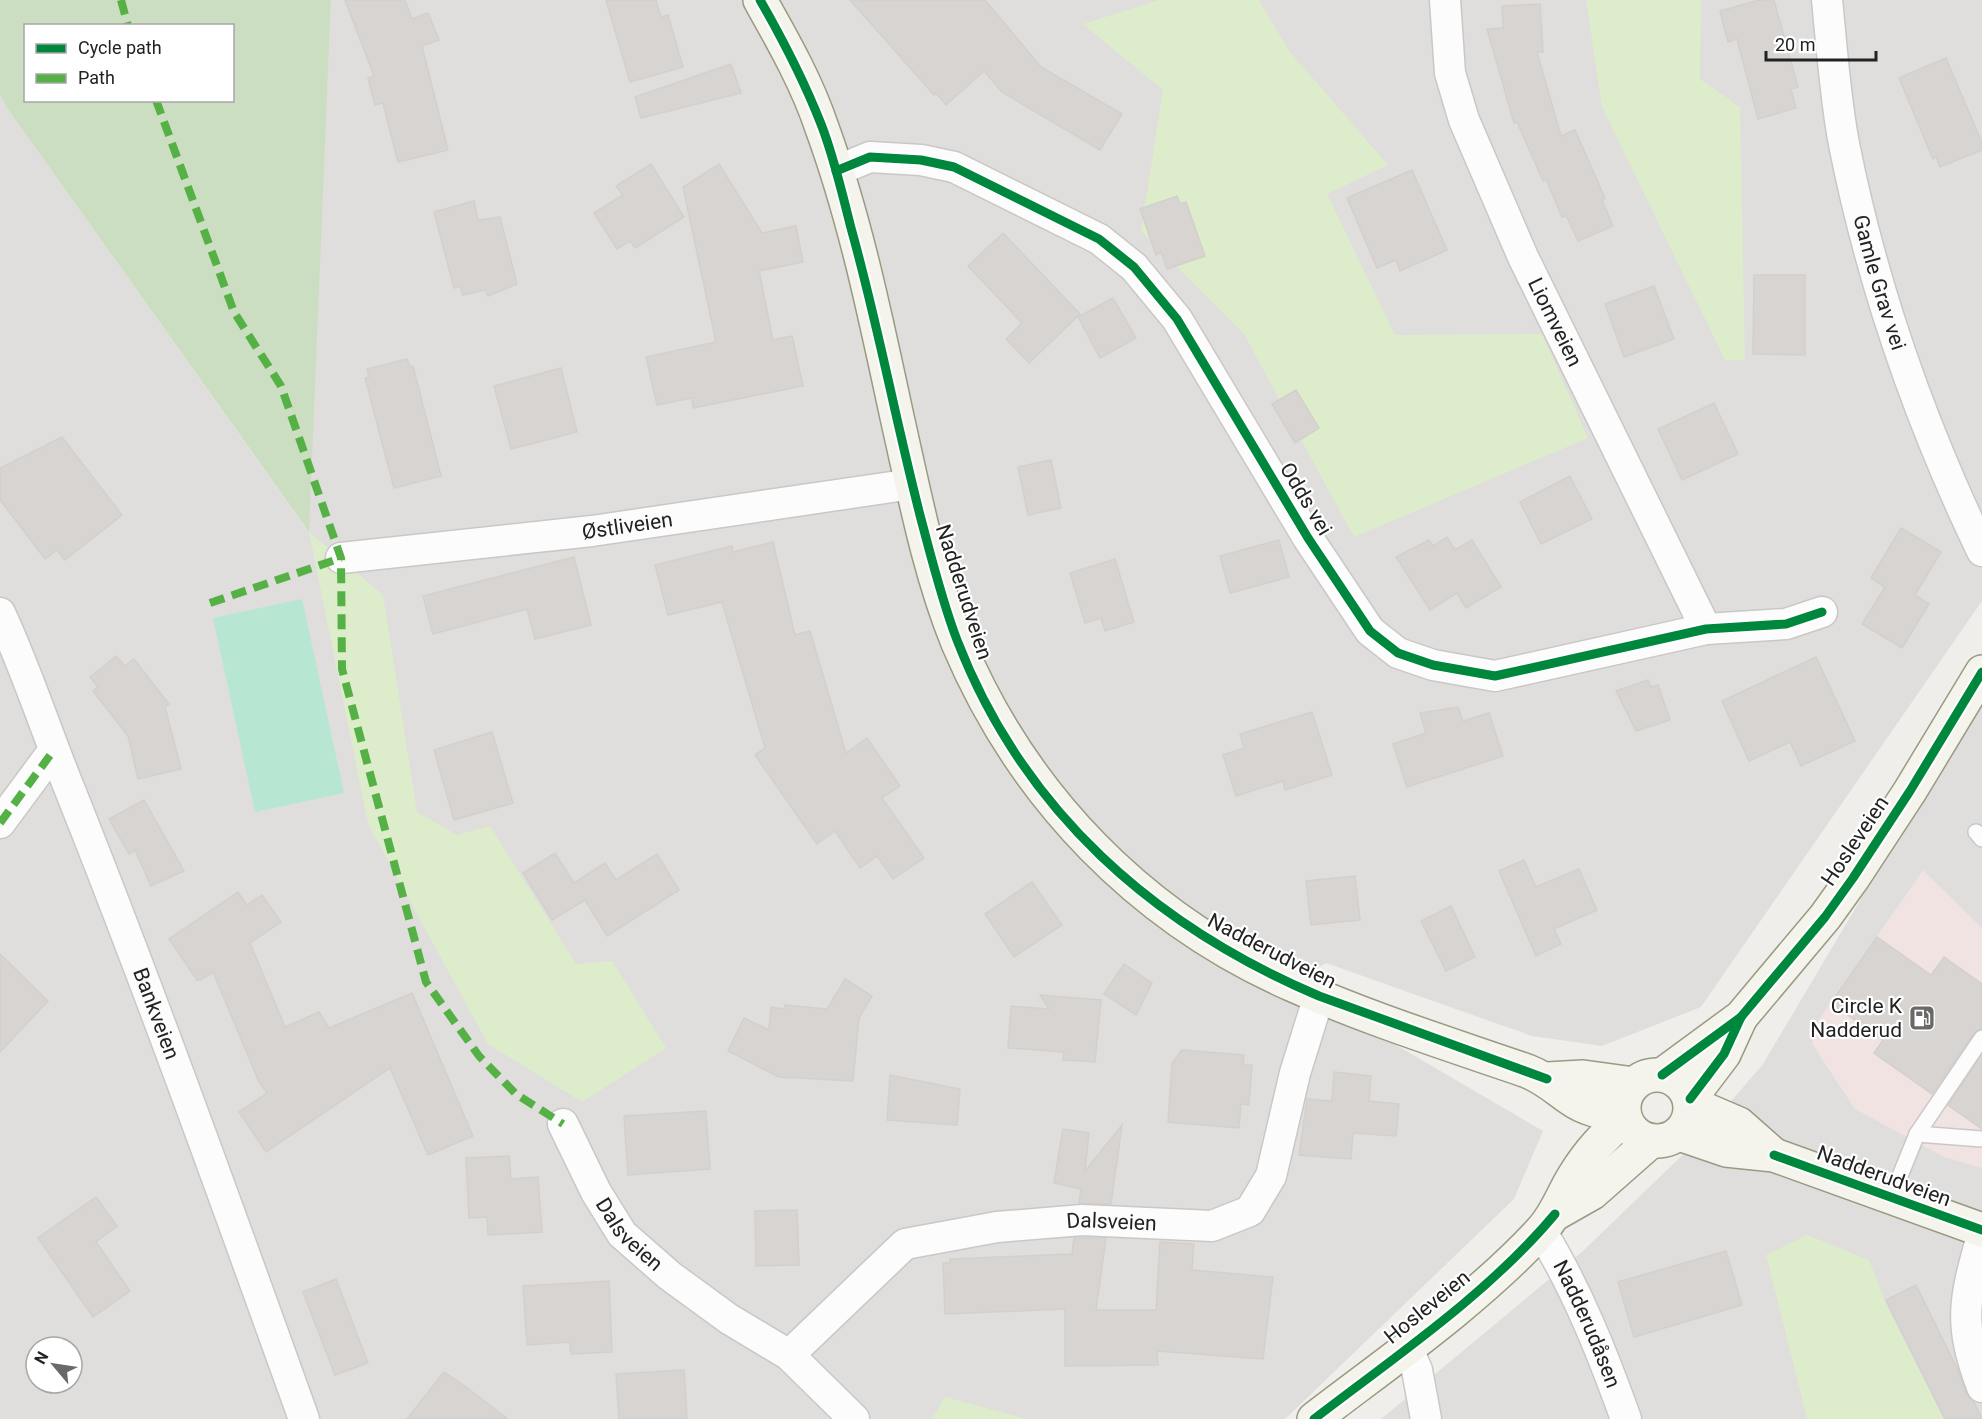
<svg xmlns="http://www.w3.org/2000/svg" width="1982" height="1419" viewBox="0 0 1982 1419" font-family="Roboto,sans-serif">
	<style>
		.residential { fill: #dfdedc; fill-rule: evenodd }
		.commercial { fill: #f1e3e1 }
		.grass { fill: #ddeccb }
		.forest { fill: #cbdec1; fill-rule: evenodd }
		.pitch { fill: #b7e6d2 }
		.building { fill: #d7d4d2; stroke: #d3d0cc; stroke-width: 1.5 }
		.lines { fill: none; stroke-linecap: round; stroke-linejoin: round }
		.lane-casing { stroke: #c9c8c7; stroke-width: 18 }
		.street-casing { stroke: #c9c8c7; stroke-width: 33 }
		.secondary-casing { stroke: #999a82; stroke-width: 36 }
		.lane { stroke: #fdfcfc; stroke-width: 15 }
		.street { stroke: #fdfcfc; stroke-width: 30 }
		.secondary { stroke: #f4f4ed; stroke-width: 33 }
		.quiet { stroke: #55b145; stroke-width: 8; stroke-dasharray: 15 8; stroke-linecap: butt }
		.cycleway-casing { stroke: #fff; stroke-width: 13 }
		.cycleway { stroke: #00873e; stroke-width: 9 }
		.labels { text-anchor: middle; stroke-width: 4.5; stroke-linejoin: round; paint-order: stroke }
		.street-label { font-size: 21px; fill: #222; stroke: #fff }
		.poi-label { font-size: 21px; fill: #222; stroke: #fff; text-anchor: end }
	</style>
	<rect width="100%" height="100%" fill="#f0eeeb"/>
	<g class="residential">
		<path d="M 331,0 L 1982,0 L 1982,601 L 1701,1007 L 1602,1046 L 1532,1036 L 1326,963 L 1290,983 L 1543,1131 L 1514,1199 L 1285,1419 L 0,1419 L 0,95 L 9,111 L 308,531 ZM 36,1347 L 72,1347 L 72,1383 L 36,1383 Z"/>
		<polygon points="1982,695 1982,1419 1381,1419 1583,1251 1697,1141 1763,1064"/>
	</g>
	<polygon class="commercial" points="1923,870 1982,928 1982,1168 1944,1157 1855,1109 1812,1044 1816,1024"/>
	<g class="grass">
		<polygon points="1159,0 1259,0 1289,51 1388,165 1327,194 1395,335 1542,334 1588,438 1354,537 1244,334 1141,231 1163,90 1083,24"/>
		<polygon points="1586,0 1701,0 1700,79 1740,107 1745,360 1725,360 1602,107"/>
		<polygon points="309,532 383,595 417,812 457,835 490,826 576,964 612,961 666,1048 582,1102 488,1044 368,824"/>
		<polygon points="1807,1235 1869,1260 1886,1304 1944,1419 1807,1419 1766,1255"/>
		<polygon points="945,1397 1027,1419 932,1419"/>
	</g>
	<path class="forest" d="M 0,0 L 331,0 L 309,532 L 9,111 L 0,95 ZM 26,26 L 232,26 L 232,100 L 26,100 Z"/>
	<polygon class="pitch" points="302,599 344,793 255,812 213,618"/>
	<g class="building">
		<polygon points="345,0 405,0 412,19 428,13 439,40 422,46 448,150 398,162 383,103 375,105 368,78 374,76"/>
		<polygon points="606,0 656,0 661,17 668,15 683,67 630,82"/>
		<polygon points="850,0 985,0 1041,67 1122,114 1100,150 1002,92 984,71 946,105 936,93 934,95"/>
		<polygon points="1759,0 1774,0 1798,87 1791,89 1796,108 1758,119 1737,39 1728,42 1720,11"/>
		<polygon points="1540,4 1543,52 1537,52 1561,136 1575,130 1605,198 1602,200 1613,226 1578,241 1566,215 1562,217 1546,179 1543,181 1517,122 1514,123 1487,29 1503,28 1502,6"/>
		<polygon points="1946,58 1982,143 1982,150 1940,167 1936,157 1933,159 1899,78"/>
		<polygon points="731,64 741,93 641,118 635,97"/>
		<polygon points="651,164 684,217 635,248 630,241 617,249 594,213 623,195 616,186"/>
		<polygon points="719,164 762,233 796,226 803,262 759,271 773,340 792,336 803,386 693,408 692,398 657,405 646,357 716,342 683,187"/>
		<polygon points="1412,170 1447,250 1400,271 1396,260 1377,268 1347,198"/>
		<polygon points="1177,196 1180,204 1186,202 1205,256 1167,269 1161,252 1156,255 1140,209"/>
		<polygon points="474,201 478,220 500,217 517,284 488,296 485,290 463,295 460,286 454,288 434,212"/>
		<polygon points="1003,233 1080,314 1029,363 1006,339 1022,323 968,266"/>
		<polygon points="1754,275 1805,275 1805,355 1753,354"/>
		<polygon points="1654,286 1674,339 1624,357 1605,304"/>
		<polygon points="1113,298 1136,338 1100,358 1078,317"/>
		<polygon points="407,359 410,367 413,366 441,476 394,488 365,378 369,377 367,369"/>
		<polygon points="561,368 577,432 511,449 494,386"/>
		<polygon points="1296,390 1319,428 1295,443 1272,404"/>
		<polygon points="1714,403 1738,454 1682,480 1658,429"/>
		<polygon points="62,437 122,515 65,560 57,550 45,559 0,500 0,468"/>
		<polygon points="1051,460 1061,508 1028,515 1018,467"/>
		<polygon points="1570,476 1592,519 1541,544 1520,502"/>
		<polygon points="1901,528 1941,552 1915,595 1929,604 1902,648 1862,624 1885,587 1871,578"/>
		<polygon points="1447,537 1455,550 1472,540 1501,587 1466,608 1457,593 1430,610 1396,557 1429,540 1433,546"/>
		<polygon points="1279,540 1289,577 1230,593 1220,556"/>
		<polygon points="773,542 795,635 810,631 846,753 867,738 900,786 882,798 924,858 893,879 877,856 860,868 835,831 817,844 755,755 765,748 722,602 668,615 655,565 732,546 733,552"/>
		<polygon points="574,557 591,625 535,639 527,609 433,634 423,596"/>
		<polygon points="1115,559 1134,622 1105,631 1101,618 1085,623 1070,573"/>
		<polygon points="116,656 125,666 134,659 169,704 165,707 181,769 138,779 128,736 93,691 98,687 90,677"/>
		<polygon points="1816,657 1855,741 1801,766 1790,742 1749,761 1722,701"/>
		<polygon points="1648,680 1651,687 1658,685 1670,720 1636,731 1616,691"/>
		<polygon points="1458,707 1463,721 1489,713 1503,756 1407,787 1393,744 1426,733 1420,713"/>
		<polygon points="1312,712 1332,775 1285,790 1283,781 1236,796 1223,755 1244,748 1240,734"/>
		<polygon points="492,732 513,803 454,820 434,750"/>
		<polygon points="144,800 184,871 151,886 135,850 129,854 109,819"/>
		<polygon points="555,853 574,883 605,863 616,880 657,854 679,890 607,936 585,900 552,920 523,873"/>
		<polygon points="1524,860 1536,887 1579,869 1597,910 1554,929 1561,944 1536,956 1499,871"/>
		<polygon points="1355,876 1360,920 1311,925 1306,881"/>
		<polygon points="1032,882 1062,925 1014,957 985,914"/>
		<polygon points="238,892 247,905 262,895 281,922 250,943 285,1027 319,1012 329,1028 412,993 473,1136 428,1155 390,1068 266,1152 239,1112 267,1093 259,1082 213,972 201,980 197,980 169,939"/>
		<polygon points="1451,906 1475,957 1446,971 1421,921"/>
		<polygon points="1877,937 1931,975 1944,957 1982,984 1982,1028 1974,1033 1932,1094 1874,1053 1883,1040 1831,1003"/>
		<polygon points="0,954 48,1001 0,1052"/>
		<polygon points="1124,964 1152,983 1136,1015 1104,994"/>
		<polygon points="845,979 872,996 859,1018 853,1081 779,1077 728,1051 744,1018 769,1030 771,1007 784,1009 785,1005 827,1009"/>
		<polygon points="1040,995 1101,1000 1095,1062 1063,1060 1064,1052 1008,1048 1011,1006 1049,1009"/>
		<polygon points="1182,1050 1244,1055 1243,1065 1252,1065 1249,1105 1241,1104 1239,1128 1168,1122 1172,1063"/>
		<polygon points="1982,1055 1982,1129 1948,1105"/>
		<polygon points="1334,1072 1371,1076 1369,1101 1399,1104 1396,1136 1353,1133 1351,1159 1299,1155 1307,1099 1332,1101"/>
		<polygon points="890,1075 960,1089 957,1125 887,1120"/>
		<polygon points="706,1111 710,1169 628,1175 624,1116"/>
		<polygon points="1122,1125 1111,1204 1079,1203 1081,1189 1054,1183 1063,1129 1089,1133 1085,1171"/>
		<polygon points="509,1156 511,1179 538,1177 542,1232 488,1235 487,1217 469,1218 466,1158"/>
		<polygon points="96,1197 117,1226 96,1242 130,1291 93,1317 38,1238"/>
		<polygon points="797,1210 799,1265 756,1266 755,1211"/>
		<polygon points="1074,1238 1106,1238 1096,1310 1156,1310 1160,1242 1194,1244 1192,1270 1273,1277 1263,1359 1157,1351 1158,1365 1065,1366 1065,1309 945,1314 943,1263 950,1263 950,1259 1072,1254"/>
		<polygon points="1726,1251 1742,1305 1634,1337 1618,1282"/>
		<polygon points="336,1279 368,1363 335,1375 303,1292"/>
		<polygon points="609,1281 612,1352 571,1354 570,1342 527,1345 523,1286"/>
		<polygon points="1916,1285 1957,1368 1966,1393 1974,1402 1982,1419 1945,1419 1886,1300"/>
		<polygon points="684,1370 687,1419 619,1419 616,1374"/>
		<polygon points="444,1372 462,1384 508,1419 407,1419"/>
	</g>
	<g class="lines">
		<defs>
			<g id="lane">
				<polyline points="1976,832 1982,839"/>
				<polyline points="1917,1134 1982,1139"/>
				<polyline points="1891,1198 1917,1134 1982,1038"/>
			</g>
			<g id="street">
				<path id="s1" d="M 1445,0 L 1450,73 L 1464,120 L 1523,257 L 1706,629"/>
				<path id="s2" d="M 1827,0 C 1832,48 1835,97 1844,144 C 1872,285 1920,422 1982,551"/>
				<polyline points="836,171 870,157 921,160 954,167 1099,239 1134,267 1177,319 1308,538 1370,631 1398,653 1433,665 1495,676 1706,629 1786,624 1822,612"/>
				<path id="s3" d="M 341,558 L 592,531 L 912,484"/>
				<path id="s4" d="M 0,613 C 27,671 46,731 70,790 C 153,998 228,1208 304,1419"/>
				<polyline points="0,823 54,750"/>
				<path id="s5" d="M 563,1124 L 596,1192 L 622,1234 L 670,1276 L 729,1319 L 789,1355 L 854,1419"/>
				<path id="s6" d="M 1541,1231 C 1577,1289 1603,1355 1626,1419"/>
				<path d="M 1982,1236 C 1964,1300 1958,1323 1982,1387"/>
				<polyline points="1407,1347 1417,1370 1426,1419"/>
				<path id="s7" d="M 789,1355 L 905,1244 L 997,1227 L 1082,1220 L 1212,1226 L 1250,1211 L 1271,1176 L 1295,1073 L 1319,996"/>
			</g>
			<g id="secondary">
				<path d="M 760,0 C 783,41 807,83 822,128 C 856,221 876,320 897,417 C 914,492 929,572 958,643 C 1023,797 1141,918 1293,985 C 1369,1019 1449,1044 1527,1071 C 1545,1078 1555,1088 1571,1099 C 1586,1110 1606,1113 1625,1117"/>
				<circle cx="1657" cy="1108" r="33"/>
				<polyline points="1662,1075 1741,1017 1825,917 1853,878 1910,791 1982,672"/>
				<polyline points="1547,1079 1583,1077 1634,1084"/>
				<polyline points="1690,1099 1724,1054 1740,1019"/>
				<polyline points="1690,1103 1739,1124 1774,1155"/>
				<polyline points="1679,1134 1726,1150 1774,1155 1982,1230"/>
				<polyline points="1555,1214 1592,1193 1651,1141"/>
				<path d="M 1314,1419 C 1391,1360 1475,1302 1541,1231 C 1557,1214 1562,1195 1574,1176 C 1587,1155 1605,1134 1625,1119"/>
			</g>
		</defs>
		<use href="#lane" class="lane-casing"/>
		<use href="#street" class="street-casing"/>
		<use href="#secondary" class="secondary-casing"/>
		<use href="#lane" class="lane"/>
		<use href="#street" class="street"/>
		<use href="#secondary" class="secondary"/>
		<g class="quiet">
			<polyline points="121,0 128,26"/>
			<polyline points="156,100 234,312 281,386 341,558 342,669 426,982 479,1056 516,1094 563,1124"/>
			<polyline points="210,603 341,558"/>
			<polyline points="0,823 54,750"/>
		</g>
		<defs>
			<g id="cycleway">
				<path d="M 760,0 C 783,40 804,81 821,124 C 834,157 842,193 851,228 C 878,324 896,423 921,519 C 932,560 942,601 957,640 C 1023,811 1154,926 1319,996 L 1547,1079"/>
				<polyline points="836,171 870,157 921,160 954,167 1099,239 1134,267 1177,319 1308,538 1370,631 1398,653 1433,665 1495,676 1706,629 1786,624 1822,612"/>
				<polyline points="1662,1075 1741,1017 1825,917 1853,878 1910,791 1982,672"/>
				<polyline points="1690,1099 1724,1054 1741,1017"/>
				<polyline points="1774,1155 1982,1230"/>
				<path d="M 1314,1419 C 1396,1356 1488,1294 1555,1214"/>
			</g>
		</defs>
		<use href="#cycleway" class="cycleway-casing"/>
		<use href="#cycleway" class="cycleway"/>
	</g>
	<defs>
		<symbol id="fuel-square" viewBox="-11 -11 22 22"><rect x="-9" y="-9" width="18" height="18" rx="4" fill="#6a6968" stroke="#fff"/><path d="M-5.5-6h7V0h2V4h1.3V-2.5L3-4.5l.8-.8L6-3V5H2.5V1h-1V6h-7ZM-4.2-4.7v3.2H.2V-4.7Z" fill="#fff"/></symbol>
	</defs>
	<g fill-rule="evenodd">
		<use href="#fuel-square" x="1907" y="1003" width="30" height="30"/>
	</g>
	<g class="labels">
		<g class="street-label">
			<text dy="7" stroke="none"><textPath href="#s2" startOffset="288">Gamle Grav vei</textPath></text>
			<text dy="7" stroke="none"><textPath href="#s1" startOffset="344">Liomveien</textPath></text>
			<text transform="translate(1306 499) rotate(59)" y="7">Odds vei</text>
			<text dy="7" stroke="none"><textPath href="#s3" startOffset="288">Østliveien</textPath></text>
			<text transform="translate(964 592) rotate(72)" y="7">Nadderudveien</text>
			<text transform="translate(1855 841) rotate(-56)" y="7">Hosleveien</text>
			<text transform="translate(1272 951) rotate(27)" y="7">Nadderudveien</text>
			<text dy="7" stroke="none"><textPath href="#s4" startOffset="430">Bankveien</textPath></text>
			<text transform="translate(1884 1176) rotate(20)" y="7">Nadderudveien</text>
			<text dy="7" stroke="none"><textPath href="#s7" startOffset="369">Dalsveien</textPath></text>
			<text dy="7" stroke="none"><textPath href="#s5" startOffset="130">Dalsveien</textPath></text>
			<text transform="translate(1427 1307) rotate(-39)" y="7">Hosleveien</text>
			<text dy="7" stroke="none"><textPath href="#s6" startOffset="104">Nadderudåsen</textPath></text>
		</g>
		<g class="poi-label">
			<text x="1902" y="1013">Circle K<tspan x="1902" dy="24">Nadderud</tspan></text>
		</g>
	</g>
	<rect x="24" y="24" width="210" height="78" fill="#ffffff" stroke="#a7a7a7" stroke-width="1.5"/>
	<rect x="36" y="44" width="30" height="9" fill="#00873e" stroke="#a7a7a7" stroke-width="1.5"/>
	<text x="78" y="54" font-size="18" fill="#222222">Cycle path</text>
	<rect x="36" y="74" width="30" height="9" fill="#55b145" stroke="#a7a7a7" stroke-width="1.5"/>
	<text x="78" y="84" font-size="18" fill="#222222">Path</text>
	<g transform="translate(54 1365) rotate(299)"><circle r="28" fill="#ffffff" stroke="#a7a7a7" stroke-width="1.5"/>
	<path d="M0-4.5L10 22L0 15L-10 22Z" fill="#6a6968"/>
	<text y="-9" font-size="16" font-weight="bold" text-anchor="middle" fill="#222222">N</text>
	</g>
	<path d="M1766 51v9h110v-9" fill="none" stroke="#222222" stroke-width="3"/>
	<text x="1775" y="51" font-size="18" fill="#222222" stroke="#ffffff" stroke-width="4.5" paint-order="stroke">20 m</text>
</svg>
